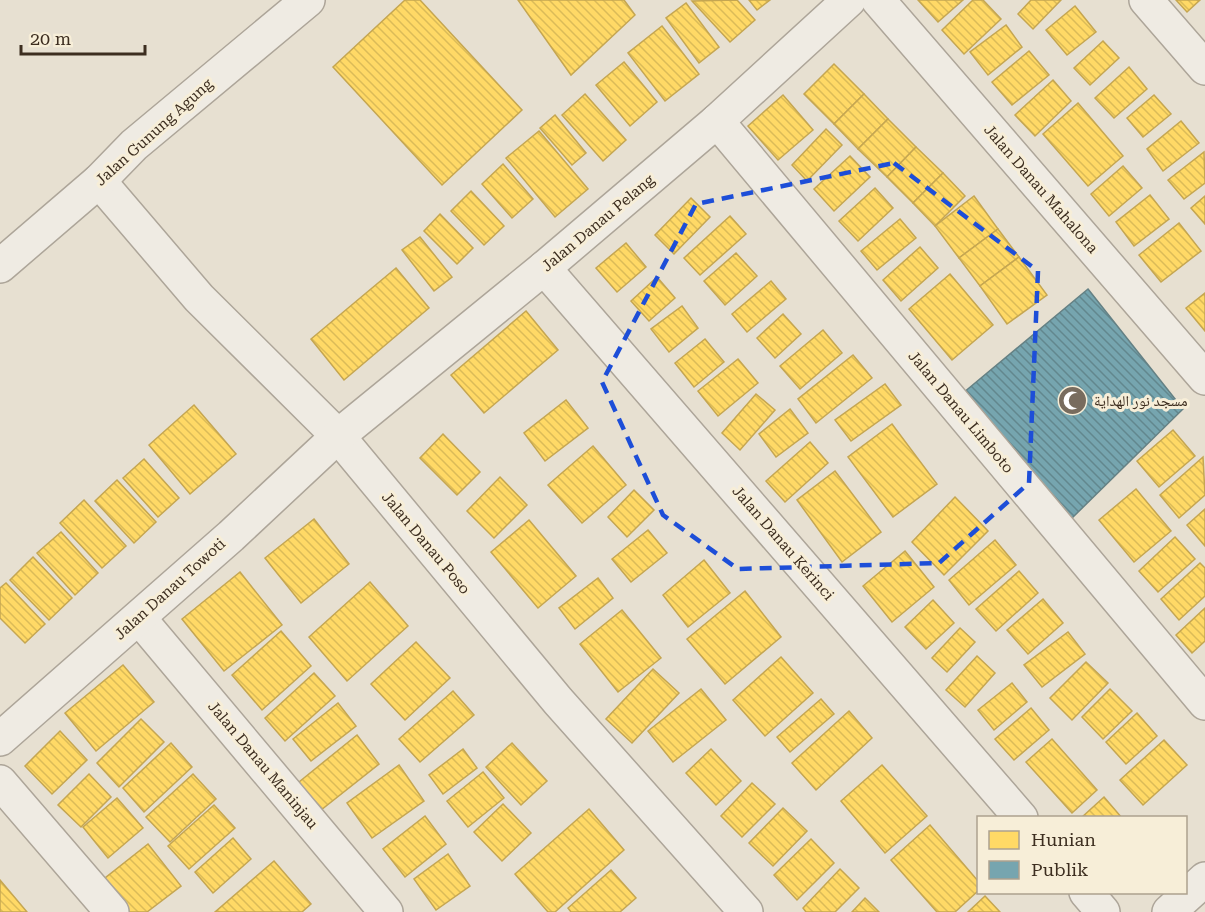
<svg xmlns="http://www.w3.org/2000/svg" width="1205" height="912" viewBox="0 0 1205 912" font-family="'Roboto Serif','Noto Naskh Arabic',serif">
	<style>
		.homes { fill: url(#homes-back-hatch); stroke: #c5a651; stroke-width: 1.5 }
		.public { fill: url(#public-back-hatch); stroke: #658184; stroke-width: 1.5 }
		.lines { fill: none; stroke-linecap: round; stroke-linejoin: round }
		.minor-casing { stroke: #ada599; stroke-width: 36 }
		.minor { stroke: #efebe3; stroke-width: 33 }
		.marked { fill: none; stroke: #1d4ed8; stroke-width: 4.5; stroke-dasharray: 12 8; stroke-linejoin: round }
		.labels { text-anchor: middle; stroke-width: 6; stroke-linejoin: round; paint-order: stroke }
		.street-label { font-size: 15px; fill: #3d2e20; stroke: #f7eed8 }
		.poi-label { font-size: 15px; fill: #3d2e20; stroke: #f7eed8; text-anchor: start }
	</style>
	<defs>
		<pattern id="homes-back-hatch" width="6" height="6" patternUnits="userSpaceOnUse" patternTransform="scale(1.5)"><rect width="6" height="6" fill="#ffd966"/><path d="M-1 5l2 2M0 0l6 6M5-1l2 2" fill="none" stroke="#dbbb58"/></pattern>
		<pattern id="public-back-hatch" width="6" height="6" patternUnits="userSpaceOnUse" patternTransform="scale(1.5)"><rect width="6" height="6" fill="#76a5af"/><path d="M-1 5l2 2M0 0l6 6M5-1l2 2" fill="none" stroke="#62878e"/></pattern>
	</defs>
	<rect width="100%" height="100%" fill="#e7e0d1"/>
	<g class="homes">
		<polygon points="405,0 420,0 522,110 442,185 333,67"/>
		<polygon points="518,0 624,0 635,15 571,75"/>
		<polygon points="737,0 755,20 730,42 692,1"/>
		<polygon points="749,0 770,0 757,10"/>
		<polygon points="918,0 963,0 938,22"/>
		<polygon points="973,0 983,0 1001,19 964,54 942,30"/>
		<polygon points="1031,0 1061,0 1033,29 1018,14"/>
		<polygon points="1176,0 1200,0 1187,12"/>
		<polygon points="686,3 719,47 699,63 666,18"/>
		<polygon points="1075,6 1096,32 1067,55 1046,30"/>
		<polygon points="1006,25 1022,47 988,75 970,52"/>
		<polygon points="662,26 699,74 665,101 628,53"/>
		<polygon points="1103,41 1119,58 1090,85 1074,68"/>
		<polygon points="1029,51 1049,75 1012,105 992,82"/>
		<polygon points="624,62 657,102 630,126 596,85"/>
		<polygon points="834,64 864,94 834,124 804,94"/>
		<polygon points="1129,67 1147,89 1114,118 1095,98"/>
		<polygon points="1053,80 1071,101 1035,136 1015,115"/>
		<polygon points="585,94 626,140 603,161 562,115"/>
		<polygon points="864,94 888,119 858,149 834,124"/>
		<polygon points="783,95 813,130 778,160 748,126"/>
		<polygon points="1154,95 1171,114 1143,137 1127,118"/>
		<polygon points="1078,103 1123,156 1088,186 1043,134"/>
		<polygon points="555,115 586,153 572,165 540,128"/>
		<polygon points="888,119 916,147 887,177 858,149"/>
		<polygon points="1181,121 1199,143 1163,171 1147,149"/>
		<polygon points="826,129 842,145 807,181 792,165"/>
		<polygon points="539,131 588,189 555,217 506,158"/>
		<polygon points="916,147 943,173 913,203 887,177"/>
		<polygon points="1204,152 1205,183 1184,199 1168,180"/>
		<polygon points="850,156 870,177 834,211 814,189"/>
		<polygon points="503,164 533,199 512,218 482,184"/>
		<polygon points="1123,166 1142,188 1109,216 1091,194"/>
		<polygon points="943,173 965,196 935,226 913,203"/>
		<polygon points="875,188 893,208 858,241 839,221"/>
		<polygon points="471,191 504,226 484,245 451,211"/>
		<polygon points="1150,195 1169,219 1134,246 1116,222"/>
		<polygon points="974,196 998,229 959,258 935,226"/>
		<polygon points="1205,196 1205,224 1191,208"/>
		<polygon points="691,198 710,217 674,254 655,235"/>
		<polygon points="440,214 473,248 457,264 424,231"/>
		<polygon points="730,216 746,234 700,275 684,258"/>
		<polygon points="900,219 916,238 877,270 861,251"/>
		<polygon points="1179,223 1201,251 1161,282 1139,255"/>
		<polygon points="998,229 1019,257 980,286 959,258"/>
		<polygon points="420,237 452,277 434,291 402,250"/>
		<polygon points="626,243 646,267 617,292 596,268"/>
		<polygon points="920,247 938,268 901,301 883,280"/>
		<polygon points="736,253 757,276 725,305 704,281"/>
		<polygon points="1019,257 1047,295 1007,324 980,286"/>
		<polygon points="396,268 429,308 344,380 311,339"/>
		<polygon points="950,274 993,325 952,360 909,309"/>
		<polygon points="657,277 675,298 649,321 631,301"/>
		<polygon points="771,281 786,299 747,332 732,314"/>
		<polygon points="1205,293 1205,331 1186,308"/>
		<polygon points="682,306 698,328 669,352 651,329"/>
		<polygon points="526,311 558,350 484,413 451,375"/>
		<polygon points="783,314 801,334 775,358 757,338"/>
		<polygon points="823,330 842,353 800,389 780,366"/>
		<polygon points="705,339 724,362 694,387 675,363"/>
		<polygon points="853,355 872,378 816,423 798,399"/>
		<polygon points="738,359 758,383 718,416 698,391"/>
		<polygon points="885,384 901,405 851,441 835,420"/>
		<polygon points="756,394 775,410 740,450 722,433"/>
		<polygon points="566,400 588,428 545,461 524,433"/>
		<polygon points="194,405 236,454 190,494 149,445"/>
		<polygon points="790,409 808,433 776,457 759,434"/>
		<polygon points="892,424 937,484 893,517 848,457"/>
		<polygon points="1173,430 1195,456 1159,487 1137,461"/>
		<polygon points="443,434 480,472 457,495 420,458"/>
		<polygon points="810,442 828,463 785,502 766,481"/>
		<polygon points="593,446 626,485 582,523 548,485"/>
		<polygon points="1203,457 1205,495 1179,518 1160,495"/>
		<polygon points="144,459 179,498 158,517 123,478"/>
		<polygon points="835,471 881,532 842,562 797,500"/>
		<polygon points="500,477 527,505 494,538 467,511"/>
		<polygon points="117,480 156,522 134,543 95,501"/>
		<polygon points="1136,489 1171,531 1134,562 1099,520"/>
		<polygon points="634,490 654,510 627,537 608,517"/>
		<polygon points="955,497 988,531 944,575 912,542"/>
		<polygon points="84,500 126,546 102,568 60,523"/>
		<polygon points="1205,509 1205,546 1187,525"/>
		<polygon points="314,519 349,564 301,603 265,558"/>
		<polygon points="529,520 576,576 538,608 491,552"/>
		<polygon points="648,530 667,553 631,582 612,559"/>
		<polygon points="61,532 98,573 75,595 37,553"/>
		<polygon points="1175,537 1195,559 1158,592 1139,571"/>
		<polygon points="995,540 1016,565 969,605 949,580"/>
		<polygon points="905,551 934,587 892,622 863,586"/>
		<polygon points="33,557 72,598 49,620 10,580"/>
		<polygon points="704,560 730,593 688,627 663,595"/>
		<polygon points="1200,563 1205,568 1205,596 1179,620 1161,599"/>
		<polygon points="1019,571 1038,593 996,631 976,609"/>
		<polygon points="240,572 282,625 224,671 182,619"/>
		<polygon points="598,578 613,598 575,629 559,608"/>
		<polygon points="370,582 408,626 347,681 309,637"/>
		<polygon points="6,583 45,624 25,643 0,618 0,588"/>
		<polygon points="745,591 781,637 725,684 687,639"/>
		<polygon points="1043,599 1063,623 1028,654 1007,630"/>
		<polygon points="933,600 954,623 926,649 905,627"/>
		<polygon points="1205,608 1205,641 1192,653 1176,635"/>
		<polygon points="622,610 661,658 618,692 580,644"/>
		<polygon points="960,628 975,642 947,672 932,658"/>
		<polygon points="281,631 311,666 262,710 232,675"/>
		<polygon points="1068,632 1085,654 1042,687 1024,665"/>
		<polygon points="416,642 450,678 405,720 371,684"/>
		<polygon points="977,656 995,673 965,707 946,690"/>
		<polygon points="781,657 813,693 765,736 733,700"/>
		<polygon points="1086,662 1108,683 1072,720 1050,698"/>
		<polygon points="123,665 154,702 96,751 65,713"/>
		<polygon points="653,669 679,693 632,743 606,719"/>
		<polygon points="314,673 335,696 285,741 265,718"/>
		<polygon points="1012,683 1027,702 994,730 978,710"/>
		<polygon points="701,689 726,720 673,762 648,731"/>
		<polygon points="1110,689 1132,711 1103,739 1082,717"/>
		<polygon points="453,691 474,715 420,762 399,739"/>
		<polygon points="821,699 834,714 790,752 777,737"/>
		<polygon points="338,703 356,726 311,761 293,739"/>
		<polygon points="1031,708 1049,730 1014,760 995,739"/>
		<polygon points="849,711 872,738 816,790 792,763"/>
		<polygon points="1137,713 1157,736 1126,764 1106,742"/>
		<polygon points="141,719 164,742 119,787 97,763"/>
		<polygon points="60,731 87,760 52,794 25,766"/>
		<polygon points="357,735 379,764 316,814 294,786"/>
		<polygon points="1052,739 1097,790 1072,813 1026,762"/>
		<polygon points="1164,740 1187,765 1143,805 1120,780"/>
		<polygon points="171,743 192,767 144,812 123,788"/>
		<polygon points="512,743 547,781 521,805 486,767"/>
		<polygon points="463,749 477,768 443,794 429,775"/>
		<polygon points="711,749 741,781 716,805 686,773"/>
		<polygon points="399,765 424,801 372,838 347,803"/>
		<polygon points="882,765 927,816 885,853 841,801"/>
		<polygon points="483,772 504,798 468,827 447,801"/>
		<polygon points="89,774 111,797 81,827 58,805"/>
		<polygon points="193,774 216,799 170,842 146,817"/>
		<polygon points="752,783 775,804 742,837 721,816"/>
		<polygon points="1104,797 1122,818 1081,818"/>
		<polygon points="117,798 143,828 108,858 83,827"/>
		<polygon points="503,804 531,833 502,861 474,832"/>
		<polygon points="214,805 235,828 189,869 168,846"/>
		<polygon points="783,808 807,831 773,866 749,843"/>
		<polygon points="589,809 624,850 555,912 548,912 515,874"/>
		<polygon points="425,816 446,844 405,877 383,849"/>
		<polygon points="930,825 978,881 978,891 955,912 937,912 891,860"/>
		<polygon points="233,838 251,859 213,893 195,872"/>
		<polygon points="811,839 834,863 797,900 774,875"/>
		<polygon points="148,844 181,886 147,912 123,912 100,882"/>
		<polygon points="448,854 470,886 436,910 414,879"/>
		<polygon points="274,861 311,904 302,912 215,912"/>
		<polygon points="840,869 859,888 835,912 806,912 803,908"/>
		<polygon points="611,870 636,898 620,912 571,912 568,908"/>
		<polygon points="0,880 27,912 0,912"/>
		<polygon points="985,896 1000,912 968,912"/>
		<polygon points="865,898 879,912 852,912"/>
	</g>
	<polygon class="public" points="1088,289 1183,409 1068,522 963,393"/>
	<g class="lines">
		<defs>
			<g id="minor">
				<polyline points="878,0 1205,378"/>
				<polyline points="1146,0 1205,68"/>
				<polyline points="717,121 1205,703"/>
				<polyline points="99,181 199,298 338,436 558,701 746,912"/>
				<polyline points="0,266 99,181 134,145 308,0"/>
				<polyline points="544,268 1021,818"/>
				<polyline points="139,618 386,912"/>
				<polyline points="0,739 231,536 338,436 544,268 717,121 849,0"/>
				<polyline points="0,782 112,912"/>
				<polyline points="1086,892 1103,912"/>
				<polyline points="1169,912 1205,879"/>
			</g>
		</defs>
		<use href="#minor" class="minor-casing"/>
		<use href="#minor" class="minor"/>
	</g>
	<path class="marked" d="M 894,163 L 1038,271 L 1029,483 L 939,563 L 738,569 L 663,515 L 602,382 L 696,204 Z"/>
	<defs>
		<symbol id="mosque-disc" viewBox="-11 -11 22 22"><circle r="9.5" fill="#786c5e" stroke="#f7eed8"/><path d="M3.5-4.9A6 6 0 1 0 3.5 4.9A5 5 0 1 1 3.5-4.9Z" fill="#fff"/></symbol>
	</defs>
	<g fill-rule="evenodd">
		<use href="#mosque-disc" x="1056" y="384" width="33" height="33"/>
	</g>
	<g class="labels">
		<g class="street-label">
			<text transform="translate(154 132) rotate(-42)" y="5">Jalan Gunung Agung</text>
			<text transform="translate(1041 189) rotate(49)" y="5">Jalan Danau Mahalona</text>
			<text transform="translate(598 223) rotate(-40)" y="5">Jalan Danau Pelang</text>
			<text transform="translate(961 412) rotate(50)" y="5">Jalan Danau Limboto</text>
			<text transform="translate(426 543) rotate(50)" y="5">Jalan Danau Poso</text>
			<text transform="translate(783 543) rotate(49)" y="5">Jalan Danau Kerinci</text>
			<text transform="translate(170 589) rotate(-42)" y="5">Jalan Danau Towoti</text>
			<text transform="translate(263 765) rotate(50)" y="5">Jalan Danau Maninjau</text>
		</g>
		<g class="poi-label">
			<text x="1094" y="406">مسجد نور الهداية</text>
		</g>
	</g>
	<rect x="977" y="816" width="210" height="78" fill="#f7eed8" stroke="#ada18e" stroke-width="1.5"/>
	<rect x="989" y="831" width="30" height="18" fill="#ffd966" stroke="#ada18e" stroke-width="1.5"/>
	<text x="1031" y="846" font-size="18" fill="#3d2e20">Hunian</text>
	<rect x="989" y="861" width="30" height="18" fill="#76a5af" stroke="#ada18e" stroke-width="1.5"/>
	<text x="1031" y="876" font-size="18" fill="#3d2e20">Publik</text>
	<path d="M21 45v9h124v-9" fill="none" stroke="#3d2e20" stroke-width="3"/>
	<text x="30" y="45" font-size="18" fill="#3d2e20" stroke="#f7eed8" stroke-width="4.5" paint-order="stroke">20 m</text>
</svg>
